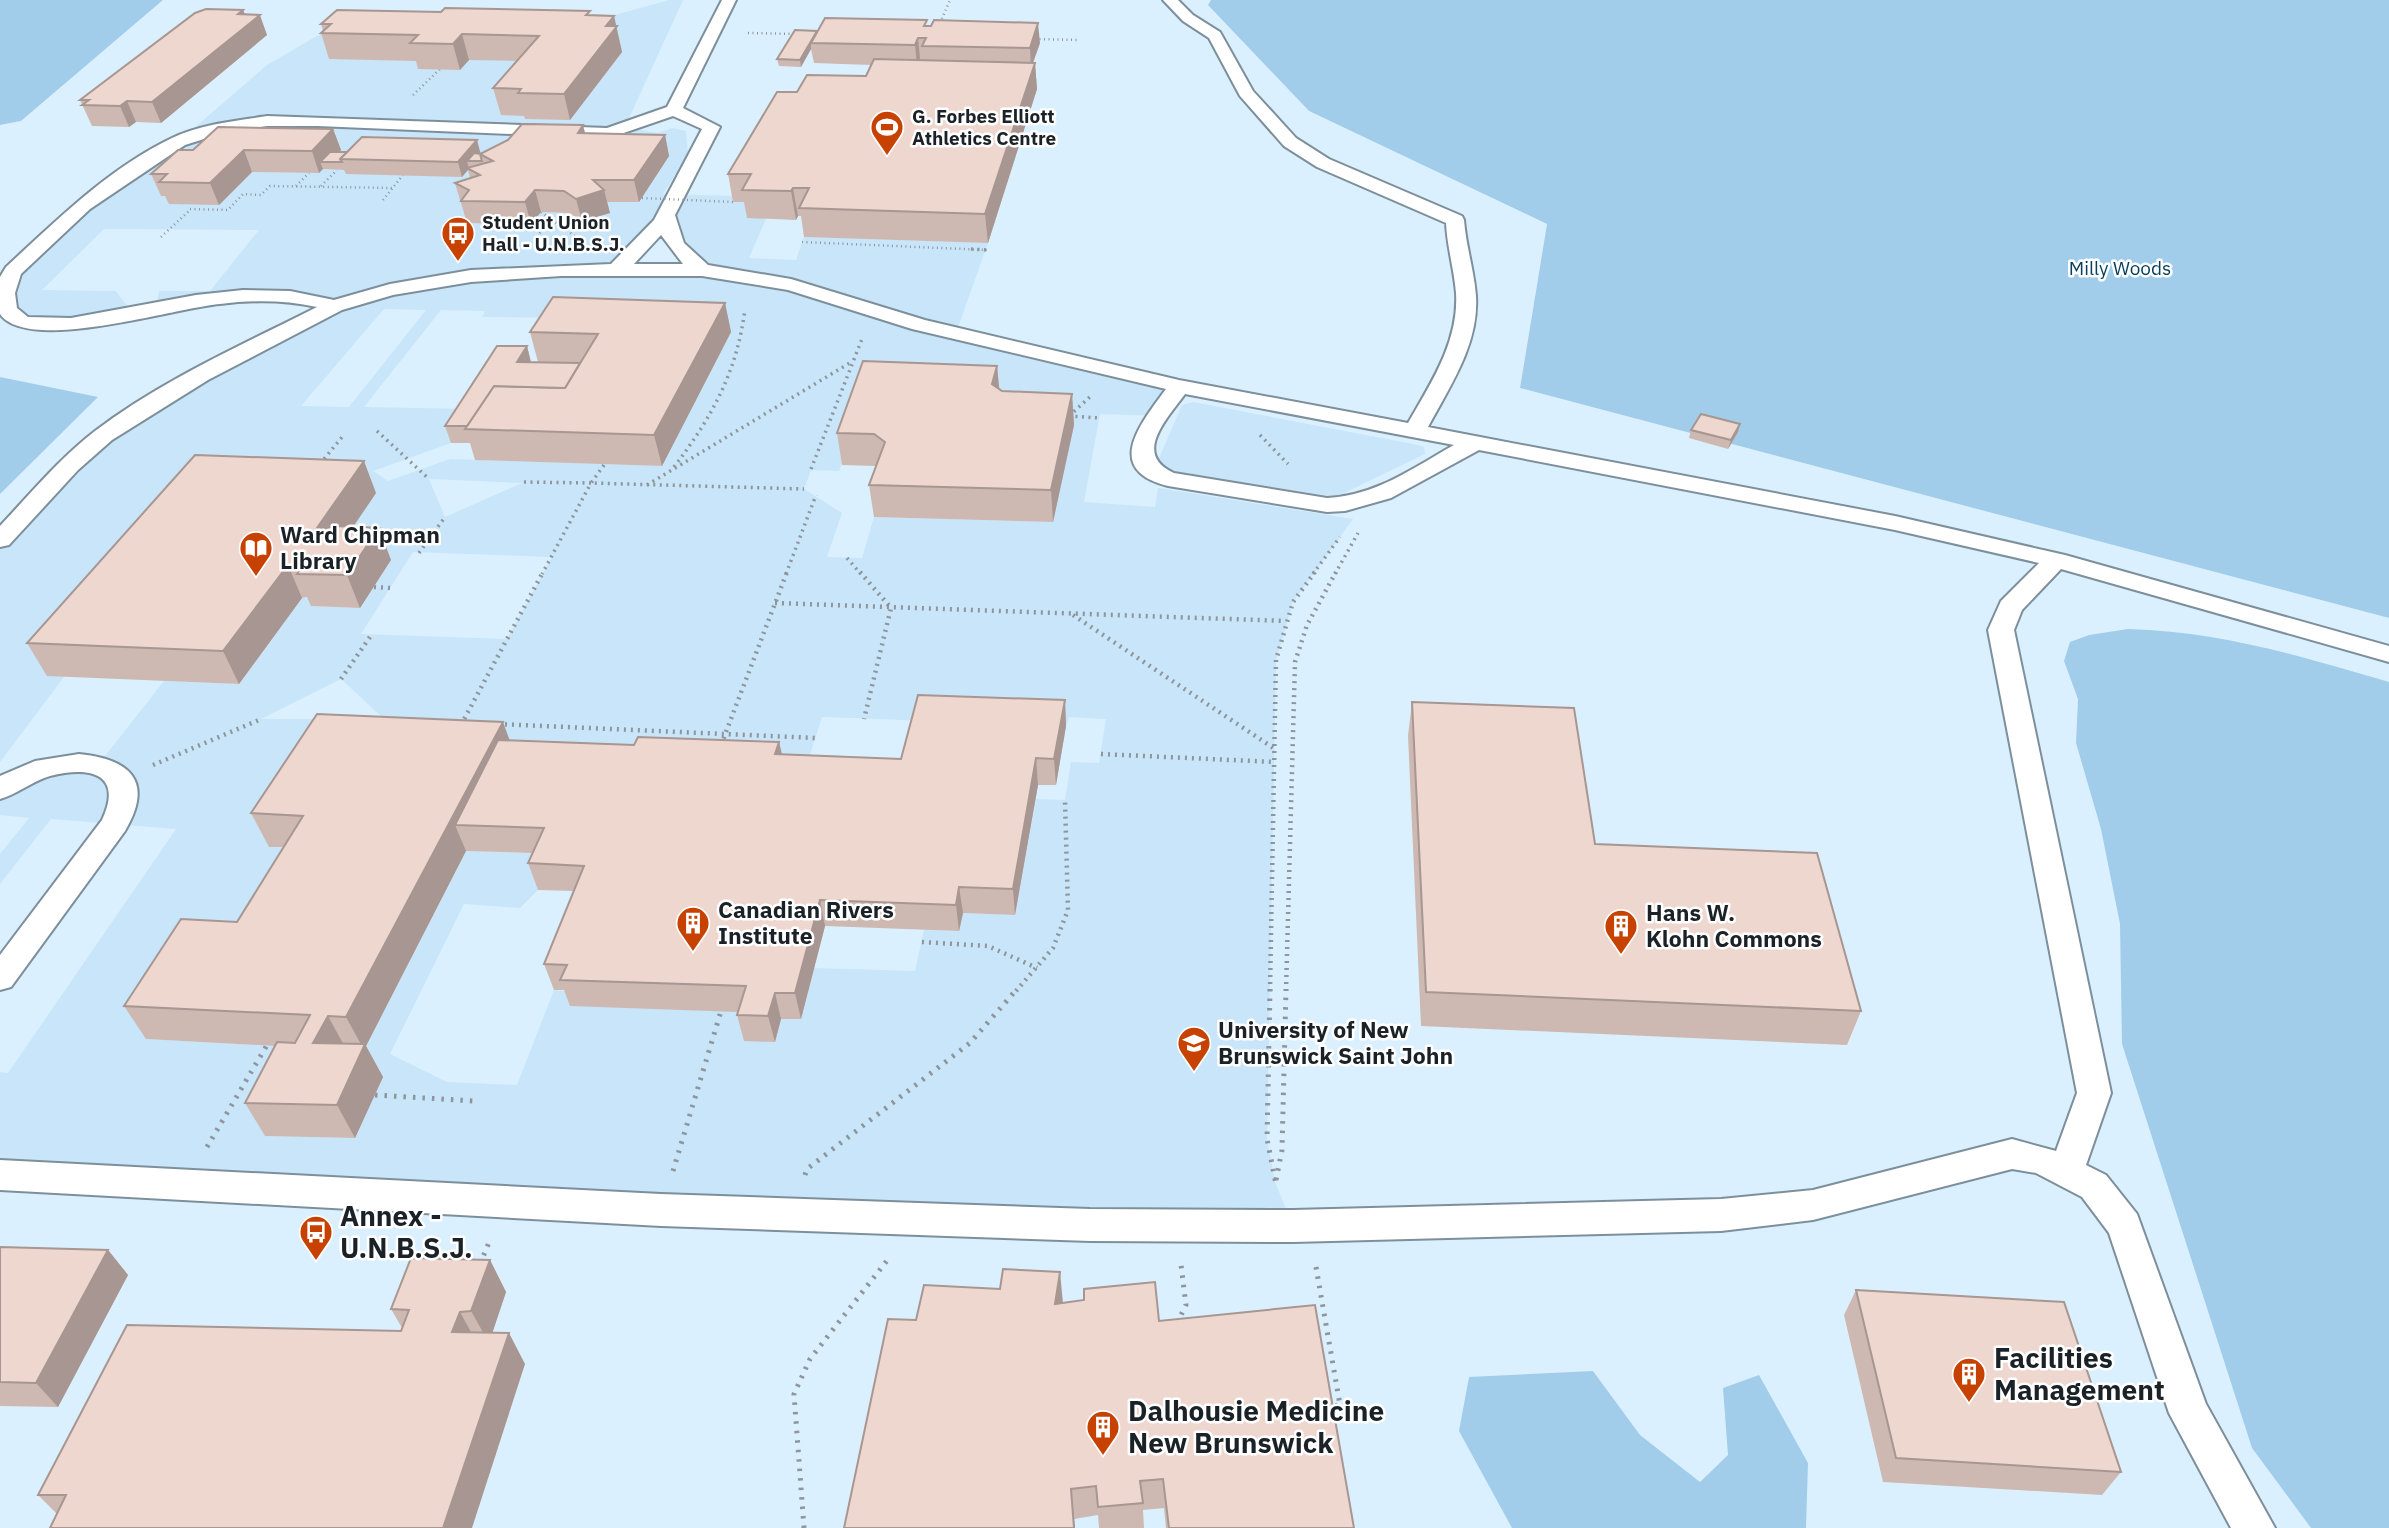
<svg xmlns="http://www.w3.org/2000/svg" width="2389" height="1528" viewBox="0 0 2389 1528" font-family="'IBM Plex Sans',sans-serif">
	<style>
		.built { fill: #dbf0ff }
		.green { fill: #c8e5f9; fill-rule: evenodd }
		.forest { fill: #a2cdea }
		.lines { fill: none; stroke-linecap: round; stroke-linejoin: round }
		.service-casing { stroke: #7d8f9b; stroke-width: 4 }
		.path-far3 { stroke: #8e959b; stroke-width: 2.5; stroke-dasharray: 1 3.5; stroke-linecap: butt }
		.path-far2 { stroke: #8e959b; stroke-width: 3.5; stroke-dasharray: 2 4.5; stroke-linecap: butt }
		.path-far1 { stroke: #8e959b; stroke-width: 4.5; stroke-dasharray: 2 5; stroke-linecap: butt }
		.path { stroke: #8e959b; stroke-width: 5; stroke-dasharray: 2.5 7; stroke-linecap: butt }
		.service { fill: #fff; fill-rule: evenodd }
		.path-bridge { stroke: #8e959b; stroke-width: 2.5; stroke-dasharray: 1 3.5; stroke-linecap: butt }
		.wall { fill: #cdb9b2 }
		.shaded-wall { fill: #a79691 }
		.building { fill: #eed7cf; stroke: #a79691; stroke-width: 2 }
		.labels { text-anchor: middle; stroke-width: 5; stroke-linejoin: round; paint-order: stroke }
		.far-poi-label { font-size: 19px; font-weight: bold; fill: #1b2227; stroke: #fff; text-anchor: start }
		.far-park-label { font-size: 19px; fill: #063f5b; stroke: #fff }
		.poi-label { font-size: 23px; font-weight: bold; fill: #1b2227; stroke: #fff; text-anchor: start }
		.near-poi-label { font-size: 28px; font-weight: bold; fill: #1b2227; stroke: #fff; text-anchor: start }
	</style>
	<rect width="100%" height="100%" fill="#f0f8fe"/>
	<polygon class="built" points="163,0 1211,0 1209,5 1309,111 1547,224 1520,388 2389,618 2389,1528 0,1528 0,125 21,121"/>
	<g class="green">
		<path d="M 669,0 L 683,0 L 625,127 L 658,133 L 672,128 L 686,131 L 688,155 L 663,194 L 737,196 L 756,203 L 766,219 L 749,258 L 796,260 L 804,237 L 988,243 L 956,333 L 1179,386 L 1159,416 L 1100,414 L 1084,502 L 1155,507 L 1158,488 L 1353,519 L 1293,602 L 1276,660 L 1267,1139 L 1275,1182 L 1293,1226 L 0,1175 L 0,1072 L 8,1073 L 176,829 L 51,819 L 0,884 L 0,854 L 29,818 L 0,815 L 0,775 L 19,778 L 98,765 L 164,681 L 239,684 L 302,598 L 317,597 L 312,606 L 360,608 L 391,561 L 64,677 L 0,762 L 0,540 L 104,435 L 334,306 L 296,297 L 156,308 L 159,291 L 210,291 L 259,230 L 104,229 L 42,290 L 116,291 L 132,313 L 97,320 L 20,321 L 1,299 L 29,255 L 179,141 L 267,65 L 322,33 L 575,26 ZM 227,148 L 340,150 L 333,159 L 514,162 L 582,221 L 569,213 L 541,212 L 531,224 L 469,169 L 462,177 L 323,169 L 319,173 L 252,172 L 176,196 L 162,196 ZM 666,216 L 675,247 L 701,270 L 619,267 ZM 384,309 L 426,310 L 349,407 L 301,406 ZM 441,310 L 485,311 L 482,317 L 567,318 L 662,466 L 450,459 L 388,481 L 373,471 L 451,443 L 472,409 L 364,407 ZM 868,392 L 1053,522 L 874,517 L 862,558 L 827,557 L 842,513 L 804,489 L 811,470 L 839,471 ZM 429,479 L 430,479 L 522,483 L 445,517 ZM 413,552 L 552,557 L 507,639 L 361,634 ZM 341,679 L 384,719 L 260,719 L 261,719 ZM 822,717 L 1066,726 L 1069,717 L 1106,719 L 1099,763 L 1071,762 L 1065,800 L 1036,799 L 1015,915 L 963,913 L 959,931 L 924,930 L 915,971 L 814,968 L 801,1019 L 781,1019 L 775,1042 L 753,1013 L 554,990 L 517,1085 L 447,1082 L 390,1054 L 464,904 L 520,908 L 538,890 L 553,854 L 466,851 L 364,1050 L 382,1078 L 355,1138 L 266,1136 L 328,1049 L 147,1039 L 255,955 L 319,849 L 802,780 Z"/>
		<polygon points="1193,402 1413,444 1424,447 1425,454 1342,494 1331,496 1179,474 1166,469 1159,458 1182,405"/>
	</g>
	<g class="forest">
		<polygon points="0,0 163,0 21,121 0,125"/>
		<polygon points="1211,0 2389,0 2389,618 1520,388 1547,224 1309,111 1208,5"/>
		<polygon points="0,377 98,397 0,494"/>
		<path d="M 2128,629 C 2224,632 2299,656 2389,682 L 2389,1528 L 2311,1528 L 2252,1448 L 2122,1044 L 2120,924 L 2101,829 L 2076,743 L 2078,699 L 2064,661 L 2070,642 L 2089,635 Z"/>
		<polygon points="1593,1371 1640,1435 1700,1482 1728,1455 1723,1388 1759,1375 1808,1463 1806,1528 1512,1528 1459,1431 1469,1377"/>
	</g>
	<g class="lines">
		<defs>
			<g id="service">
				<path d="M 722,0 L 736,0 L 683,108 L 720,127 L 675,215 L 684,243 L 708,265 L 791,279 L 925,320 L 1179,380 L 1408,423 C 1431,383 1459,341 1456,293 C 1454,269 1447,246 1446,223 L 1317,167 L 1284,146 L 1240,96 L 1209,38 L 1183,21 L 1163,0 L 1178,0 L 1193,15 L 1220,32 L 1253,91 L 1296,138 L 1329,159 L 1462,216 L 1464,220 C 1466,246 1474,270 1476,296 C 1479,344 1450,386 1428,427 L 1895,516 L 2065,555 L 2389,646 L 2389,662 L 2061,569 L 2022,610 L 2014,630 L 2111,1093 L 2086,1165 L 2106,1175 L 2137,1214 L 2206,1404 L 2275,1528 L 2231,1528 L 2169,1413 L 2109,1233 L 2082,1197 L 2036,1173 L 2012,1169 L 1813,1220 L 1721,1231 L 1293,1242 L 1090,1241 L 661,1226 L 0,1190 L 0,1160 L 661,1194 L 1090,1209 L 1293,1210 L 1721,1199 L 1813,1190 L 2012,1139 L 2056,1151 L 2077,1093 L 1988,630 L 2001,601 L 2039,563 L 1895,530 L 1479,450 L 1391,498 L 1345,511 L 1327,512 L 1168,486 C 1102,470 1141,423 1166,389 L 912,329 L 788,290 L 702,276 L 561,276 L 471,282 L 393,295 L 342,310 L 208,380 L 112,440 L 78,470 L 9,545 L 0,547 L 0,526 C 31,493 60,458 95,431 C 162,380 242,345 317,307 C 285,300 252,300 220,304 C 174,308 28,354 0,314 L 0,277 L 6,267 C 57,220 109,168 172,138 C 201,124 236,121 267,116 L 607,128 L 667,107 ZM 673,116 L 702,129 L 654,220 L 611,264 L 471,270 L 390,284 L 334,300 L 290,291 L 243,290 L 196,295 L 71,318 L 28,317 L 17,308 L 15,293 L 21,274 L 90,209 L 185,145 L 223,133 L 267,126 L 317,126 L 609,138 ZM 661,235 L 683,264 L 634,264 ZM 1185,394 L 1454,445 C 1413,468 1375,496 1327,498 L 1174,473 C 1132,454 1167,419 1185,394 Z"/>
				<path d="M 79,754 C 131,759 154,782 125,831 L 11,987 L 0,990 L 0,955 L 102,820 C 124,773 89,766 50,776 C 32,781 18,794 0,799 L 0,776 L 35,761 Z"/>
			</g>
		</defs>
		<use href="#service" class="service-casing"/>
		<g class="path-far3">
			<polyline points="940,23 950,0"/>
			<polyline points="748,33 798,34"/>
			<polyline points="1035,39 1079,40"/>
			<polyline points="413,95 440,69"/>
			<polyline points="296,186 309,173"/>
			<polyline points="321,186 337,170"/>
			<polyline points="383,200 403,175"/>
			<polyline points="190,209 228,210 243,194 261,195 270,186 393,188"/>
			<polyline points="541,212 579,239"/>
			<polyline points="161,237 190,210"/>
			<polyline points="535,241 549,218"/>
			<polyline points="802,242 987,250"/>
		</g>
		<g class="path-far2">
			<polyline points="971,249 987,250"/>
			<polyline points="1069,416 1100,418"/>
			<polyline points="1069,416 1091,396"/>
			<polyline points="377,431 429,479"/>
			<polyline points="1260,435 1288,464"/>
			<polyline points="320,464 342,437"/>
			<polyline points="604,465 591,483 804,489"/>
			<path d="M 674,467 C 712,417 737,372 745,309"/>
			<polyline points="811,469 862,339"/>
			<polyline points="524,482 591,483 542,574"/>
			<polyline points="647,485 853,361"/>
			<polyline points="419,553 445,517"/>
			<polyline points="847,558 861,574"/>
			<polyline points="786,574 816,495"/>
			<polyline points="1313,574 1340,537"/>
			<polyline points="1335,574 1358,533"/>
		</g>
		<g class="path-far1">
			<polyline points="860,572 891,608 864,719"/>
			<polyline points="374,587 390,588"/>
			<polyline points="775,603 1285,621"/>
			<polyline points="1073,615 1275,749"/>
			<polyline points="341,679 372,634"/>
			<polyline points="498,724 815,738"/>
			<polyline points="461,725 543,572"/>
			<polyline points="721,745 787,572"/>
			<polyline points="1101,754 1275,762"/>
			<polyline points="153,765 259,720"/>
			<polyline points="922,942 988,946 1037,968"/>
			<polyline points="1016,991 1053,948 1068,910 1065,800"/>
			<polyline points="1270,991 1276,660 1293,602 1315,572"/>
			<polyline points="1286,991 1295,662 1307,625 1336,572"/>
		</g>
		<g class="path">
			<polyline points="1270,989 1267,1139 1276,1184"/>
			<polyline points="375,1095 474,1101"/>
			<polyline points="207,1147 267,1045"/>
			<polyline points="673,1171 721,1011"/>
			<polyline points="805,1175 807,1169 970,1043 1017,989"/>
			<polyline points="1276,1180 1282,1150 1286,989"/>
			<polyline points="480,1264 490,1240"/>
			<polyline points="1316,1267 1340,1405 1328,1406"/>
			<polyline points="1177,1323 1186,1305 1181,1265"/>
			<polyline points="804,1528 794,1394 810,1359 889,1258"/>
		</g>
		<use href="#service" class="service"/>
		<polyline class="path-bridge" points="642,198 733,202"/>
	</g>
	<g class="wall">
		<polygon points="243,10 245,15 267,35 161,123 136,122 129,127 92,126 80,100"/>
		<polygon points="591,15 614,16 622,52 570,120 525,119 524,116 501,115 493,88 517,61 469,60 460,70 418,69 416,61 329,59 321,33 323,31 321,24"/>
		<polygon points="927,26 1040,43 1033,63 1035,63 1037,89 988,243 804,237 801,216 798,216 796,220 747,218 744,202 733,202 728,174 797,92 866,76 871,65 814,63 811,49 801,67 779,66 777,59 817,31"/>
		<polygon points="583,125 585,133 665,135 669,156 639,202 607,202 610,213 582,221 569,213 541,212 531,224 467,223 455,183 470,178 468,170 462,177 346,174 344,170 323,169 319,173 252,172 219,205 169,204 165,196 161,196 151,174 193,150 333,129 341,150 339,152 480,154"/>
		<polygon points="725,303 731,332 662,466 475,460 470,443 451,443 445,426 527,346 531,362 538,362 530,332"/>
		<polygon points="997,366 999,389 1002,391 1072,394 1074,425 1053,522 874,517 869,485 876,466 842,465 837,433"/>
		<polygon points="1740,424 1738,432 1728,449 1689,438 1691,430"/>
		<polygon points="376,493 353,527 391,560 360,608 311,606 307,597 302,598 239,684 47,676 27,643"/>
		<polygon points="1065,700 1066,726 1056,785 1038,785 1015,915 963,913 959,931 825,926 801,1019 781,1019 775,1042 744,1041 737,1015 738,1012 570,1006 564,990 554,990 544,964 574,891 538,890 528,863 532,853 466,851 366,1046 383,1077 355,1138 265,1136 245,1103 275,1046 146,1039 124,1006 237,922 283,847 269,847 251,813 510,741 634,745 779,742 782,754 901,759"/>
		<polygon points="1412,702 1595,844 1861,1011 1847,1045 1421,1026 1408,736"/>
		<polygon points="0,1247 108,1250 128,1275 58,1407 0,1406"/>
		<polygon points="490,1260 506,1292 492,1333 525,1364 57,1514 38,1495 401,1331 402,1328 391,1309"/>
		<polygon points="1856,1290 2121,1472 2102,1495 1883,1482 1844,1315"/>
		<polygon points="1063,1303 1159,1321 1354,1528 1166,1528 1164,1508 1143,1510 1144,1528 1099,1528 1098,1515 1074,1519 916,1320"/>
	</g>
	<g class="shaded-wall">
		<polygon points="243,10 249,24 260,15 267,35 161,123 152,102"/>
		<polygon points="614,16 622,52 570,120 564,94 606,26"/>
		<polygon points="1038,23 1040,43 1031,68 1030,48"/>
		<polygon points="817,31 811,43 811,49 801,67 800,60"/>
		<polygon points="462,34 469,60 460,70 453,44"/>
		<polygon points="918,38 920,58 917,66 915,45"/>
		<polygon points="1035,63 1037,89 988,243 985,214"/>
		<polygon points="127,101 136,122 129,127 120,106"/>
		<polygon points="583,125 588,146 578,133"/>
		<polygon points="333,129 341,150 330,162 320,162 323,169 319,173 312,151"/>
		<polygon points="665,135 669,156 639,202 634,180"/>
		<polygon points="477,140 481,155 467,161 469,169 467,168 468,170 462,177 458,162"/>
		<polygon points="244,150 252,172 219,205 210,183"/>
		<polygon points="793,188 798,216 796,220 791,191"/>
		<polygon points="535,190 541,212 531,224 525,202"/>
		<polygon points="604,190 610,213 582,221 576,199"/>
		<polygon points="725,303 731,332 662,466 654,435"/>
		<polygon points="527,346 531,363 517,362"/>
		<polygon points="997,366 1000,396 992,384"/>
		<polygon points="1072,394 1074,425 1053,522 1051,490"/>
		<polygon points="1740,424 1738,432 1728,449 1731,440"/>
		<polygon points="364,461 376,493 325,568 312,535"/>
		<polygon points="379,528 391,560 360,608 347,575"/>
		<polygon points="288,565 302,598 239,684 223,651"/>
		<polygon points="1065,700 1066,726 1056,785 1054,759"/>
		<polygon points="503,722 515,755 455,825 466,851 366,1046 383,1077 355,1138 337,1105 363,1048 346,1017"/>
		<polygon points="779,742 785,768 775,754"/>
		<polygon points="1036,758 1038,785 1015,915 1013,889"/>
		<polygon points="959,887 963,913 959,931 956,905"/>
		<polygon points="820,900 825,926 801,1019 795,993"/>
		<polygon points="775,993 781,1019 775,1042 768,1016"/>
		<polygon points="328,1016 346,1049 313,1043"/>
		<polygon points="108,1250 128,1275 58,1407 36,1383"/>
		<polygon points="490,1260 506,1292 489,1343 471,1311"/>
		<polygon points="1060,1272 1063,1304 1055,1304"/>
		<polygon points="460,1312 477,1343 452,1332"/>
		<polygon points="509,1333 525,1364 472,1528 443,1528"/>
		<polygon points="1071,1489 1075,1528 1074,1528"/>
	</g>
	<g class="building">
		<polygon points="445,8 590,11 586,15 614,16 606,26 617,26 564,94 518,93 521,89 493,88 539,36 462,34 453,44 410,43 418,35 321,33 331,24 321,24 337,10 441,12"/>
		<polygon points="206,9 243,10 238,14 260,15 152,102 127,101 120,106 82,105 89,100 80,100 195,13"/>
		<polygon points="825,18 927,20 924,26 931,26 934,20 1038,23 1030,48 922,46 926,38 918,38 915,45 811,43"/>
		<polygon points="795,30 817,31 800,60 777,59"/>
		<polygon points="874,59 1035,63 985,214 799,208 809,188 793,188 791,191 742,190 751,174 728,174 777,92 797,92 807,75 866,76"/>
		<polygon points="522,124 583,125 578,133 665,135 634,180 593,180 604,190 576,199 564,191 535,190 525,202 461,201 469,190 455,183 480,175 467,168 493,161 480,154 508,140"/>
		<polygon points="218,127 333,129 312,151 244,150 210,183 159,182 167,174 151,174 178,150 193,150"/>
		<polygon points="362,137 477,140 458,162 340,159"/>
		<polygon points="330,152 347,152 340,159 342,162 320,162"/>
		<polygon points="474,153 481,154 480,154 482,161 467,161"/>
		<polygon points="553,297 725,303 654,435 465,429 494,386 565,388 598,334 530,332"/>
		<polygon points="497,346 527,346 517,362 580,363 565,388 494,386 467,426 445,426"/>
		<polygon points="863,361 997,366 992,384 1002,391 1072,394 1051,490 869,485 885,442 874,434 837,433"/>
		<polygon points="1701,414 1740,424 1731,440 1691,430"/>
		<polygon points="195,455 364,461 312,535 328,536 335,526 379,528 347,575 297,574 303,565 288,565 223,651 27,643"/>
		<polygon points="918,695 1065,700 1054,759 1036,758 1013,889 959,887 956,905 820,900 795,993 775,993 768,1016 737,1015 746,986 560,980 567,965 544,964 584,866 528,863 544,828 455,825 498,740 634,745 638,737 779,742 775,754 901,759"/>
		<polygon points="1412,702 1574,708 1595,844 1817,853 1861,1011 1426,992"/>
		<polygon points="317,714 503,722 346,1017 328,1016 313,1043 365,1044 337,1105 245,1103 277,1042 295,1043 310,1015 124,1006 181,919 237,922 303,816 251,813"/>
		<polygon points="0,1247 108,1250 36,1383 0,1382"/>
		<polygon points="411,1258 490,1260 471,1311 460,1312 452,1332 509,1333 443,1528 50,1528 66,1495 38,1495 127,1325 401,1331 409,1310 391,1309"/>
		<polygon points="1003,1269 1060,1272 1055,1304 1084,1300 1084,1289 1155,1282 1159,1321 1315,1305 1354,1528 1169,1528 1163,1479 1140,1481 1143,1503 1098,1507 1096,1486 1071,1489 1074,1528 844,1528 888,1319 916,1320 924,1285 1000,1289"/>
		<polygon points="1856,1290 2064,1302 2121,1472 1896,1458"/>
	</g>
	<defs>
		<symbol id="stadium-pin" viewBox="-11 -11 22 30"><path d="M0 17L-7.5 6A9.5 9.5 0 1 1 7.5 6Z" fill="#c74100" stroke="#fff"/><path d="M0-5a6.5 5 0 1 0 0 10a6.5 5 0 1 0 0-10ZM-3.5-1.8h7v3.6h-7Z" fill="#fff"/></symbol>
		<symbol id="bus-pin" viewBox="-11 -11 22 30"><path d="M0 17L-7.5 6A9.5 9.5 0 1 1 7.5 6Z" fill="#c74100" stroke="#fff"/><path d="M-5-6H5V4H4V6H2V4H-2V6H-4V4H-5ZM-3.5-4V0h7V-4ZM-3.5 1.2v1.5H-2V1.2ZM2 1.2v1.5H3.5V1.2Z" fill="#fff"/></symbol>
		<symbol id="library-pin" viewBox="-11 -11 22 30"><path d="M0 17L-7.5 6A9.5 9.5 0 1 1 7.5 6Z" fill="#c74100" stroke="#fff"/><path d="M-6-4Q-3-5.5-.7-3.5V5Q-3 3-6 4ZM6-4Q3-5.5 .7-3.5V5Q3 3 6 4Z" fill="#fff"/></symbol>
		<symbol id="building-pin" viewBox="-11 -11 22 30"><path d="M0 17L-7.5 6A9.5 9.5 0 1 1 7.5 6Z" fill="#c74100" stroke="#fff"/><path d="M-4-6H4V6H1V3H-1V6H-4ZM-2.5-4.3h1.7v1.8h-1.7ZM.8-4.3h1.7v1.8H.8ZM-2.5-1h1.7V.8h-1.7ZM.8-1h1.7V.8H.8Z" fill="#fff"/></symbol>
		<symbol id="university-pin" viewBox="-11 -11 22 30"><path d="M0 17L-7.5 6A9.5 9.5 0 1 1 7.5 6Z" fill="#c74100" stroke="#fff"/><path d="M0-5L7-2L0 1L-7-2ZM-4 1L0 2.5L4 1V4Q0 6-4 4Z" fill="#fff"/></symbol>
	</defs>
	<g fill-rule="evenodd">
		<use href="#stadium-pin" x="868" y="108" width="38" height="52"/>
		<use href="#bus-pin" x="439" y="214" width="38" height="52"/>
		<use href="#library-pin" x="237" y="529" width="38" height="52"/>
		<use href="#building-pin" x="674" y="904" width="38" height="52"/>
		<use href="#building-pin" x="1602" y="907" width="38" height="52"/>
		<use href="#university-pin" x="1175" y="1024" width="38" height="52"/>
		<use href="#bus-pin" x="297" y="1213" width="38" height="52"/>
		<use href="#building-pin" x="1950" y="1355" width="38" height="52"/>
		<use href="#building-pin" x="1084" y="1408" width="38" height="52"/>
	</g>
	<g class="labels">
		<g class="far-poi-label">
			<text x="912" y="123">G. Forbes Elliott<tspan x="912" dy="22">Athletics Centre</tspan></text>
			<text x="482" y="229">Student Union<tspan x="482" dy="22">Hall - U.N.B.S.J.</tspan></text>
		</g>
		<g class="far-park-label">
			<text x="2120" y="275">Milly Woods</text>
		</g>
		<g class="poi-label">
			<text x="280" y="543">Ward Chipman<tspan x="280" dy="26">Library</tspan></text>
			<text x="718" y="918">Canadian Rivers<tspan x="718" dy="26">Institute</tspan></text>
			<text x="1646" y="921">Hans W.<tspan x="1646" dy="26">Klohn Commons</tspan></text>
			<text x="1218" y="1038">University of New<tspan x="1218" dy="26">Brunswick Saint John</tspan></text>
		</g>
		<g class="near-poi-label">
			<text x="340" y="1226">Annex -<tspan x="340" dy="32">U.N.B.S.J.</tspan></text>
			<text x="1994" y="1368">Facilities<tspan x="1994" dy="32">Management</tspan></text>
			<text x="1128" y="1421">Dalhousie Medicine<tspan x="1128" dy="32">New Brunswick</tspan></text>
		</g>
	</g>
</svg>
